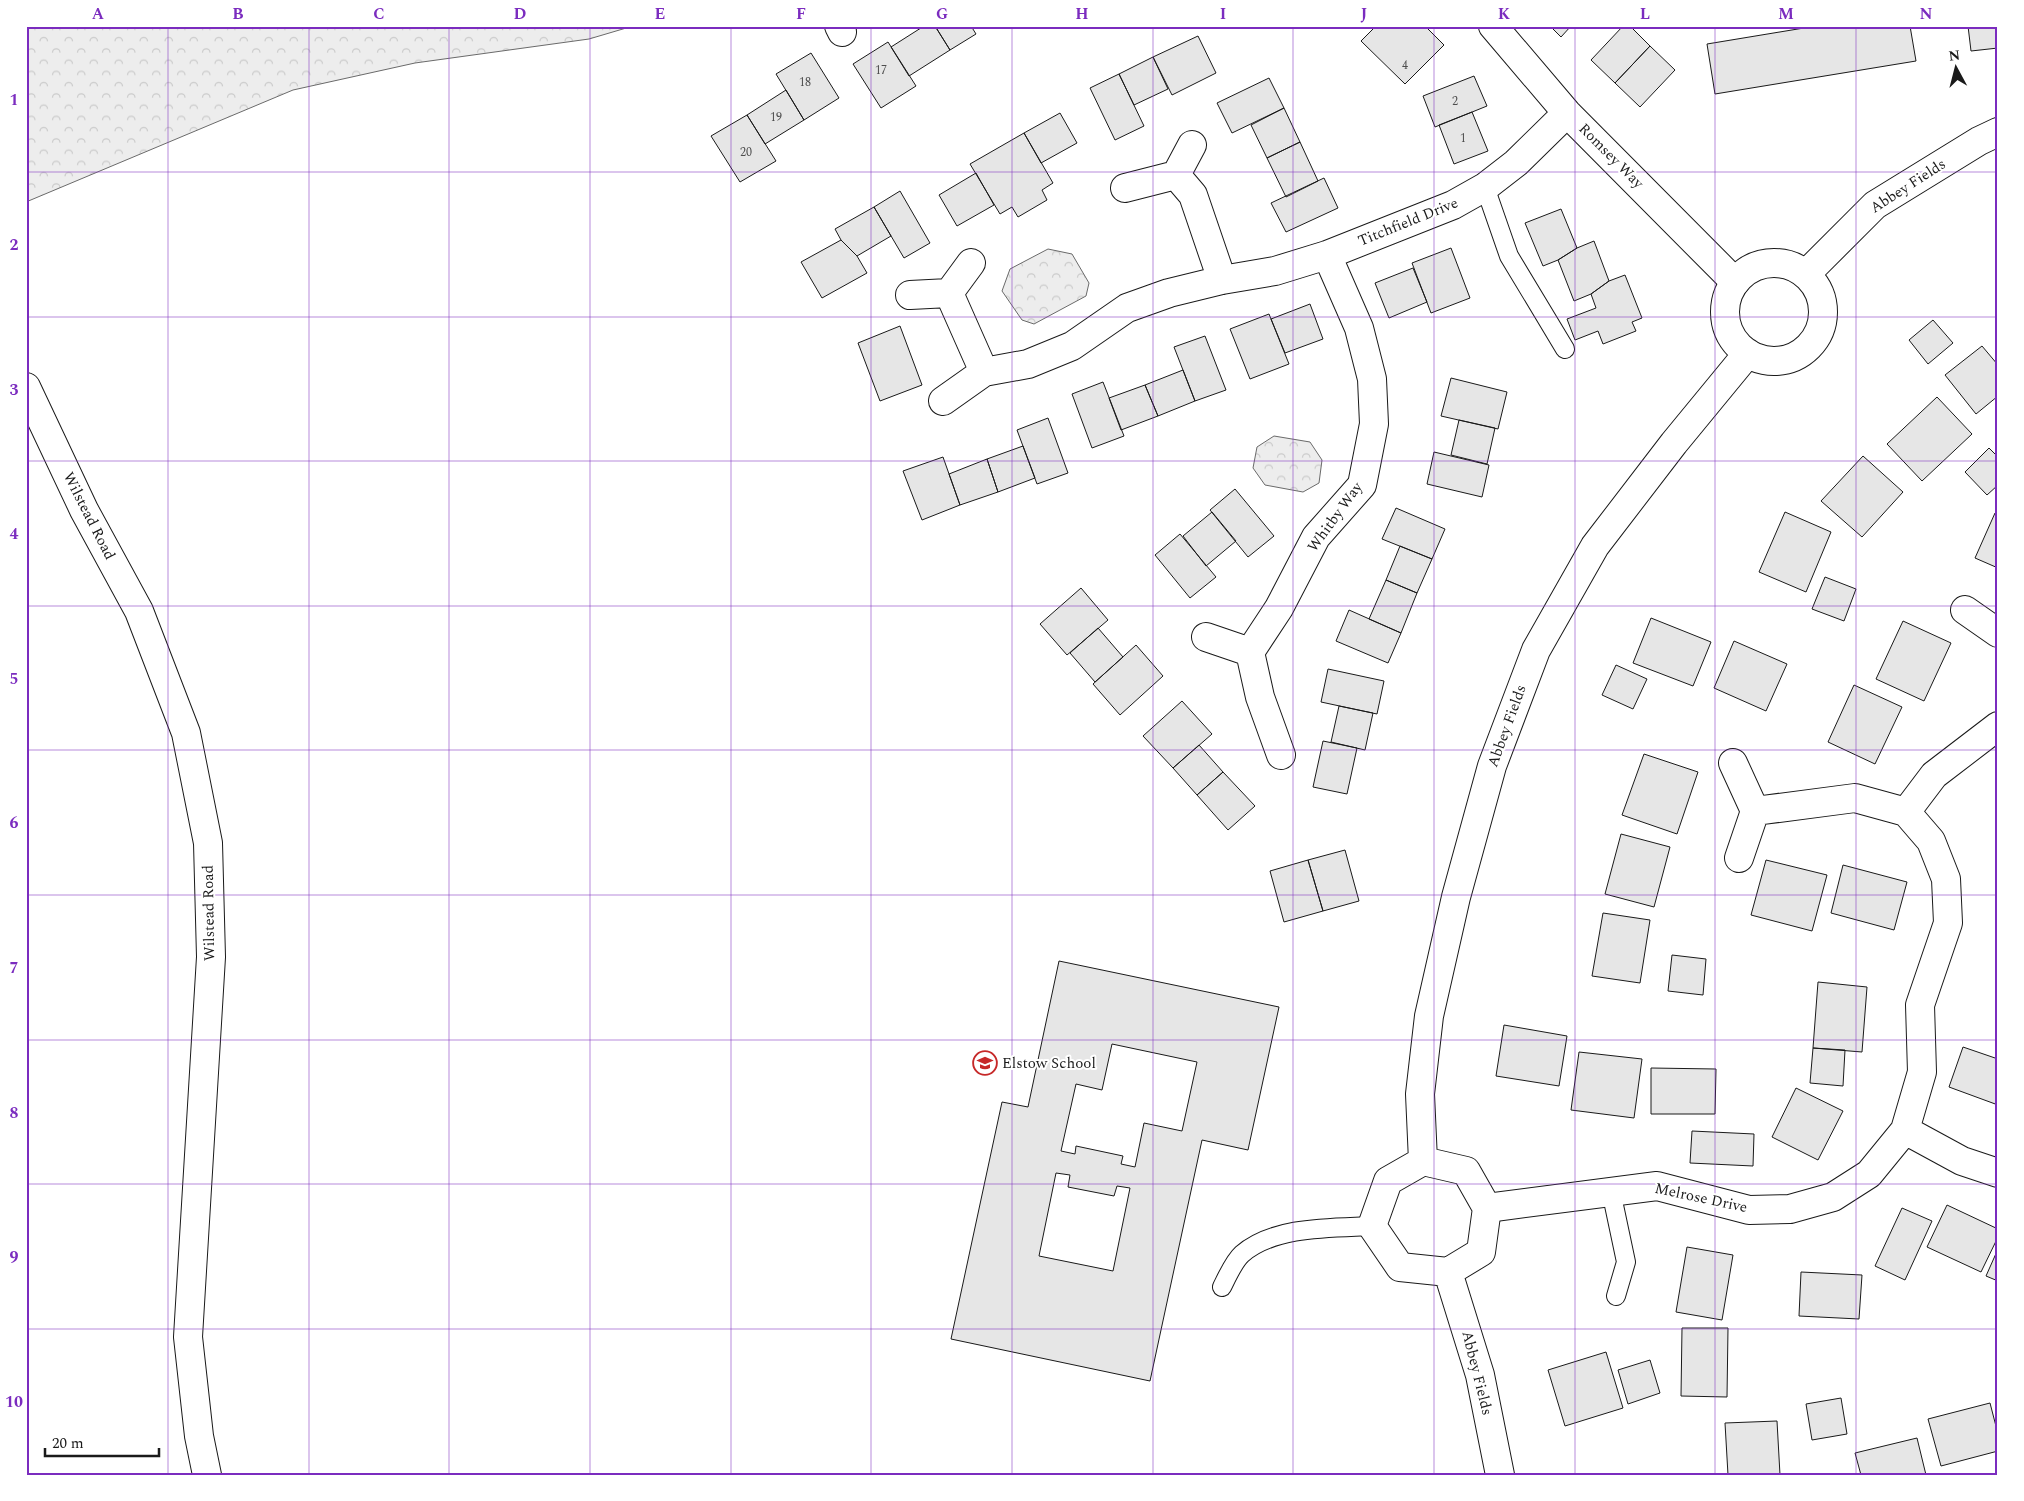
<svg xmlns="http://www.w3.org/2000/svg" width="2024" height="1501" viewBox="0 0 2024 1501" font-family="Spectral,serif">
	<defs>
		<pattern id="park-crowns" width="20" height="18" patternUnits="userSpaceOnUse" patternTransform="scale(1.25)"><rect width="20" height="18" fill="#ededed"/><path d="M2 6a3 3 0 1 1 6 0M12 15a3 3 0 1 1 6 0" fill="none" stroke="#cbcbcb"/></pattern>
	</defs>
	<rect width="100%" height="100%" fill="#fff"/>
	<path fill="url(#park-crowns)" stroke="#6a6a6a" d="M 26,26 L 633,26 L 589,39 L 415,63 L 293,90 L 26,202 Z
		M 1048,249 L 1072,254 L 1089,283 L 1086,296 L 1034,324 L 1022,320 L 1002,291 L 1010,269 Z
		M 1274,436 L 1310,442 L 1322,460 L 1319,483 L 1303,492 L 1265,485 L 1253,468 L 1257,447 Z"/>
	<path fill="#e6e6e6" stroke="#1a1a1a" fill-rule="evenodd" d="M 924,26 L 935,26 L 950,50 L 909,76 L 891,47 Z
		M 935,26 L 971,26 L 976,34 L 950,50 Z
		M 1376,26 L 1425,26 L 1444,45 L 1405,84 L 1361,41 Z
		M 1550,26 L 1571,26 L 1561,37 Z
		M 1623,26 L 1630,26 L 1650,46 L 1615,83 L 1591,60 Z
		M 1816,26 L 1910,26 L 1916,61 L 1715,94 L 1707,44 Z
		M 1968,26 L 1998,26 L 1998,48 L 1971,51 Z
		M 1198,36 L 1216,73 L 1172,95 L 1153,57 Z
		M 888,42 L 916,86 L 881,108 L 853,64 Z
		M 1650,46 L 1675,70 L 1640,107 L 1615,83 Z
		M 811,53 L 839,98 L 804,120 L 776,74 Z
		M 1153,57 L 1168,89 L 1134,105 L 1119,74 Z
		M 1119,74 L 1144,126 L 1115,140 L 1090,88 Z
		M 1474,76 L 1487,106 L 1435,127 L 1423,96 Z
		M 1269,78 L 1284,108 L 1232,133 L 1217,103 Z
		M 786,90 L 804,120 L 765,144 L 747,115 Z
		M 1284,108 L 1300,142 L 1267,158 L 1251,125 Z
		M 1472,112 L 1488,151 L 1454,164 L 1439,125 Z
		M 1060,113 L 1077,143 L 1041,163 L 1024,133 Z
		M 747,115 L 776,161 L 740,182 L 711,136 Z
		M 1024,133 L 1053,183 L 1042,190 L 1047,200 L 1018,217 L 1012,207 L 1000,214 L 970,164 Z
		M 1300,142 L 1318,181 L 1286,197 L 1267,158 Z
		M 976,173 L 994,205 L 957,226 L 939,195 Z
		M 1324,178 L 1338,208 L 1286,232 L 1271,203 Z
		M 900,191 L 930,243 L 904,258 L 874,207 Z
		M 874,207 L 891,236 L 857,256 L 841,240 L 835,229 Z
		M 1561,209 L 1577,248 L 1558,260 L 1543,266 L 1525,223 Z
		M 841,240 L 857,256 L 867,273 L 822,298 L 801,262 Z
		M 1594,241 L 1609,281 L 1591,294 L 1574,301 L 1558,260 L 1577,248 Z
		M 1451,248 L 1470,298 L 1431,313 L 1412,263 Z
		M 1413,268 L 1427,302 L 1389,318 L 1375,283 Z
		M 1625,275 L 1642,318 L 1632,322 L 1636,331 L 1603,344 L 1598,331 L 1575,340 L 1567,319 L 1596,308 L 1591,294 L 1609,281 Z
		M 1310,304 L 1323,339 L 1285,353 L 1271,319 Z
		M 1269,314 L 1289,364 L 1250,379 L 1230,329 Z
		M 1933,320 L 1953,343 L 1928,364 L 1909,340 Z
		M 900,326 L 922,385 L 880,401 L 858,343 Z
		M 1205,336 L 1226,390 L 1195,401 L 1174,347 Z
		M 1982,346 L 1998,365 L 1998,396 L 1976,414 L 1945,375 Z
		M 1183,370 L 1195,401 L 1158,416 L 1145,385 Z
		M 1451,378 L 1507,392 L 1498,429 L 1441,416 Z
		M 1103,382 L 1124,436 L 1092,448 L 1072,394 Z
		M 1145,385 L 1158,416 L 1121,430 L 1109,398 Z
		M 1937,397 L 1972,434 L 1922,481 L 1887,444 Z
		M 1048,418 L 1068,473 L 1037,484 L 1017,430 Z
		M 1459,420 L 1495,428 L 1487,464 L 1451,455 Z
		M 1023,446 L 1035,478 L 998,492 L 987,459 Z
		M 1989,448 L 1998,457 L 1998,485 L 1987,495 L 1965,472 Z
		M 1434,452 L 1489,465 L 1482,497 L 1427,484 Z
		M 1863,456 L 1903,492 L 1862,537 L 1821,501 Z
		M 943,457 L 960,505 L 922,520 L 903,471 Z
		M 987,459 L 998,492 L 960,505 L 949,474 Z
		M 1235,489 L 1274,536 L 1248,557 L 1210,510 Z
		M 1396,508 L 1445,529 L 1432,559 L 1382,539 Z
		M 1212,512 L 1236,541 L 1206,566 L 1183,536 Z
		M 1785,512 L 1831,532 L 1806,592 L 1759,572 Z
		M 1995,513 L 1998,515 L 1998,568 L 1975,558 Z
		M 1180,534 L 1216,577 L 1190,598 L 1155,555 Z
		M 1400,546 L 1432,559 L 1417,593 L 1386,580 Z
		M 1825,577 L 1856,589 L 1844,621 L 1812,609 Z
		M 1386,580 L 1417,593 L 1401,633 L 1369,619 Z
		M 1081,588 L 1108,620 L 1067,655 L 1040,624 Z
		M 1349,610 L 1401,633 L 1388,663 L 1336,641 Z
		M 1651,618 L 1711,642 L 1693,686 L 1633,663 Z
		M 1903,621 L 1951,643 L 1924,701 L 1876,679 Z
		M 1098,628 L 1123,657 L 1095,682 L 1070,653 Z
		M 1734,641 L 1787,664 L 1766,711 L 1714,688 Z
		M 1136,645 L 1163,676 L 1120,715 L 1093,684 Z
		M 1616,665 L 1647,679 L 1633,709 L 1602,695 Z
		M 1328,669 L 1384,681 L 1377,714 L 1321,702 Z
		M 1854,685 L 1902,707 L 1875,764 L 1828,742 Z
		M 1182,701 L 1212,734 L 1173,768 L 1143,736 Z
		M 1339,706 L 1373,713 L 1365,750 L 1331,742 Z
		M 1323,741 L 1357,748 L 1347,794 L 1313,787 Z
		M 1199,745 L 1223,772 L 1197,795 L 1173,768 Z
		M 1644,754 L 1698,772 L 1677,834 L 1622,815 Z
		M 1223,772 L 1255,806 L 1228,830 L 1197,795 Z
		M 1621,834 L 1670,847 L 1654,907 L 1605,894 Z
		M 1345,850 L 1359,901 L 1323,911 L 1308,860 Z
		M 1308,860 L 1323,911 L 1284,922 L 1270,871 Z
		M 1766,860 L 1827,875 L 1812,931 L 1751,915 Z
		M 1843,865 L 1907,882 L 1894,930 L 1831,913 Z
		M 1603,913 L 1650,920 L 1640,983 L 1592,976 Z
		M 1672,955 L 1706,959 L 1703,995 L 1668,991 Z
		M 1059,961 L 1279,1007 L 1248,1150 L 1202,1140 L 1150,1381 L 951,1339 L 1002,1102 L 1028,1107 ZM 1112,1044 L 1197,1062 L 1182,1131 L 1144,1123 L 1135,1167 L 1121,1164 L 1123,1156 L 1076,1146 L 1075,1154 L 1061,1151 L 1076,1084 L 1102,1090 ZM 1056,1173 L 1070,1175 L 1068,1187 L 1114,1196 L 1117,1186 L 1130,1188 L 1113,1271 L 1039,1256 Z
		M 1818,982 L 1867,987 L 1862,1052 L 1813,1048 Z
		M 1504,1025 L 1567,1036 L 1559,1086 L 1496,1076 Z
		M 1963,1047 L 1998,1059 L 1998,1105 L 1949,1087 Z
		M 1813,1048 L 1845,1050 L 1843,1086 L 1810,1083 Z
		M 1579,1052 L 1642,1059 L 1634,1118 L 1571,1110 Z
		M 1651,1068 L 1716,1069 L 1715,1114 L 1651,1114 Z
		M 1796,1088 L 1843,1111 L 1818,1160 L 1772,1137 Z
		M 1692,1131 L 1754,1134 L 1753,1166 L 1690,1163 Z
		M 1947,1205 L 1998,1229 L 1998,1237 L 1981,1272 L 1927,1247 Z
		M 1902,1208 L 1932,1221 L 1905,1280 L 1875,1266 Z
		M 1687,1247 L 1733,1255 L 1722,1320 L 1676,1312 Z
		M 1998,1249 L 1998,1281 L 1986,1276 Z
		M 1801,1272 L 1862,1275 L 1859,1319 L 1799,1316 Z
		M 1682,1328 L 1728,1328 L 1727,1397 L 1681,1396 Z
		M 1606,1352 L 1623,1408 L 1565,1426 L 1548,1370 Z
		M 1650,1360 L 1660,1393 L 1628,1404 L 1618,1370 Z
		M 1841,1398 L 1847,1434 L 1812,1440 L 1806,1404 Z
		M 1990,1403 L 1998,1434 L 1998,1451 L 1941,1466 L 1928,1419 Z
		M 1777,1421 L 1780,1475 L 1728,1475 L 1725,1423 Z
		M 1917,1438 L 1926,1475 L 1861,1475 L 1855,1453 Z"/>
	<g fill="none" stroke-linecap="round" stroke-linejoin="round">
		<g stroke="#1a1a1a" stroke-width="20">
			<path id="lane" d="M 1485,187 L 1509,256 L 1565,349
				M 1611,1191 L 1626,1262 L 1616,1296
				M 1222,1287 C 1227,1277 1234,1261 1242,1254 C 1274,1226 1332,1228 1372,1226"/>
		</g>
		<g stroke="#1a1a1a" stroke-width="30">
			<path id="street" d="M 839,26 L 842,32
				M 1493,26 L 1567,113 L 1735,282
				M 1176,175 L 1193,195 L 1222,280
				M 1125,188 L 1176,175 L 1192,145
				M 949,293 L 984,372
				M 910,295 L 949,293 L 971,263
				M 943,401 L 984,372 L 1028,364 L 1072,346 L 1127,308 L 1169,293 L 1222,280 L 1275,271 L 1327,255 L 1453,205 L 1485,187 L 1516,163 L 1567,113
				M 1965,610 L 1998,633
				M 1206,637 L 1250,652
				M 1281,755 L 1260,697 L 1250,652 L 1279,608 L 1316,537 L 1362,485 L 1374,424 L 1372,379 L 1359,328 L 1327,255
				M 1733,763 L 1755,811 L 1739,858
				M 1906,812 L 1934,775 L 1998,726
				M 1905,1130 L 1962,1161 L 1998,1173
				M 1487,1208 L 1657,1186 L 1749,1210 L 1790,1209 L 1833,1197 L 1869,1174 L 1905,1130 L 1922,1072 L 1920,1005 L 1948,923 L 1946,879 L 1931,841 L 1906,812 L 1855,798 L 1755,811"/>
		</g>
		<g stroke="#1a1a1a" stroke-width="30">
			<path id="secondary" d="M1725 312a49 49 0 1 1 98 0a49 49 0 1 1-98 0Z
				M 1806,274 L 1875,205 L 1979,141 L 1998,132
				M 26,387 L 84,510 L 139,611 L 186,733 L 208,843 L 211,957 L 188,1337 L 199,1436 L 207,1475
				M 1423,1161 L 1420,1094 L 1429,1016 L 1456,897 L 1492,766 L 1536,650 L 1595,546 L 1674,443 L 1748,353
				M 1423,1161 L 1466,1171 L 1487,1208 L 1481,1252 L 1448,1272 L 1400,1267 L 1372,1226 L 1388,1181 Z
				M 1448,1272 L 1480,1375 L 1500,1475"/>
		</g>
		<use href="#lane" stroke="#fff" stroke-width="18"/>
		<use href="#street" stroke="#fff" stroke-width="28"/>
		<use href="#secondary" stroke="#fff" stroke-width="28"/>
	</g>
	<path fill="none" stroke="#7b2cbf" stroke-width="1" stroke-opacity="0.55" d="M 168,26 L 168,1475M 309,26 L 309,1475M 449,26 L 449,1475M 590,26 L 590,1475M 731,26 L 731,1475M 871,26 L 871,1475M 1012,26 L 1012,1475M 1153,26 L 1153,1475M 1293,26 L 1293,1475M 1434,26 L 1434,1475M 1575,26 L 1575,1475M 1715,26 L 1715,1475M 1856,26 L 1856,1475M 26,172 L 1998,172M 26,317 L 1998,317M 26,461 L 1998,461M 26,606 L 1998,606M 26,750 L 1998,750M 26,895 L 1998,895M 26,1040 L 1998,1040M 26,1184 L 1998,1184M 26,1329 L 1998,1329"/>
	<defs>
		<g id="school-ring" transform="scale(1.25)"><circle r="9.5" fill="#fff" stroke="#c62828" stroke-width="1.5"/><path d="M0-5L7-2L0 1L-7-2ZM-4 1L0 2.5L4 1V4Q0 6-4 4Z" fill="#c62828"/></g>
	</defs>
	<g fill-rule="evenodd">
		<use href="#school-ring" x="985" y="1063"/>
	</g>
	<g text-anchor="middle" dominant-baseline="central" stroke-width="4" stroke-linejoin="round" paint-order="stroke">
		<g font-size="12" fill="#4d4d4d">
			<text x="1405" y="65">4</text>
			<text x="881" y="70">17</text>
			<text x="805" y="82">18</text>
			<text x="1455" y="101">2</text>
			<text x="776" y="117">19</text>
			<text x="1463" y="138">1</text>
			<text x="746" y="152">20</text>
		</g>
		<g font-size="15" fill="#1a1a1a" stroke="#fff">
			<text transform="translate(1611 156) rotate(45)">Romsey Way</text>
			<text transform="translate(1908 186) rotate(-33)">Abbey Fields</text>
			<text transform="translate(1408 222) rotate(-22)">Titchfield Drive</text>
			<text transform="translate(89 516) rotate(63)">Wilstead Road</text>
			<text transform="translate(1335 517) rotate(-54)">Whitby Way</text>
			<text transform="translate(1507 726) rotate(-70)">Abbey Fields</text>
			<text transform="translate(209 913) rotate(-91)">Wilstead Road</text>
			<text transform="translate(1701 1198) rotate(12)">Melrose Drive</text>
			<text transform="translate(1477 1373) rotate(76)">Abbey Fields</text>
		</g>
		<g font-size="15" fill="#1a1a1a" stroke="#fff" text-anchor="start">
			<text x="1002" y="1063">Elstow School</text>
		</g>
	</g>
	<rect width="2024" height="1501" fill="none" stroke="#ffffff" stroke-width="55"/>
	<g transform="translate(1956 68) rotate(353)" stroke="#ffffff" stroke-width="4" paint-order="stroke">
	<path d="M0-4L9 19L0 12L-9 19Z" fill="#1a1a1a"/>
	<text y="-8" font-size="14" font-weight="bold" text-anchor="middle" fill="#1a1a1a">N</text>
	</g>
	<path d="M45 1448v8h114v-8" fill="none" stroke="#1a1a1a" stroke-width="2.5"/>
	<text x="52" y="1448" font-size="15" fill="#1a1a1a" stroke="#ffffff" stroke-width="4" paint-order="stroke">20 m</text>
	<rect x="28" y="28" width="1968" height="1446" fill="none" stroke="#7b2cbf" stroke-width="2"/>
	<g font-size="16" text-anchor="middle" font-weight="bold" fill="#7b2cbf">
		<text x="98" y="19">A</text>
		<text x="238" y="19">B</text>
		<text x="379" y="19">C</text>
		<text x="520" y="19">D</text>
		<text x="660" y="19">E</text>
		<text x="801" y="19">F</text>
		<text x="942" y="19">G</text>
		<text x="1082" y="19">H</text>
		<text x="1223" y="19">I</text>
		<text x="1364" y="19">J</text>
		<text x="1504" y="19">K</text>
		<text x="1645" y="19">L</text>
		<text x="1786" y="19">M</text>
		<text x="1926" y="19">N</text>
		<text x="14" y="105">1</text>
		<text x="14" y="250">2</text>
		<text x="14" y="395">3</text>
		<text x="14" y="539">4</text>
		<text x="14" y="684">5</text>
		<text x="14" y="828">6</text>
		<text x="14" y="973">7</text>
		<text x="14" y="1118">8</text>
		<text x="14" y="1262">9</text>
		<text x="14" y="1407">10</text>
	</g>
</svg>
